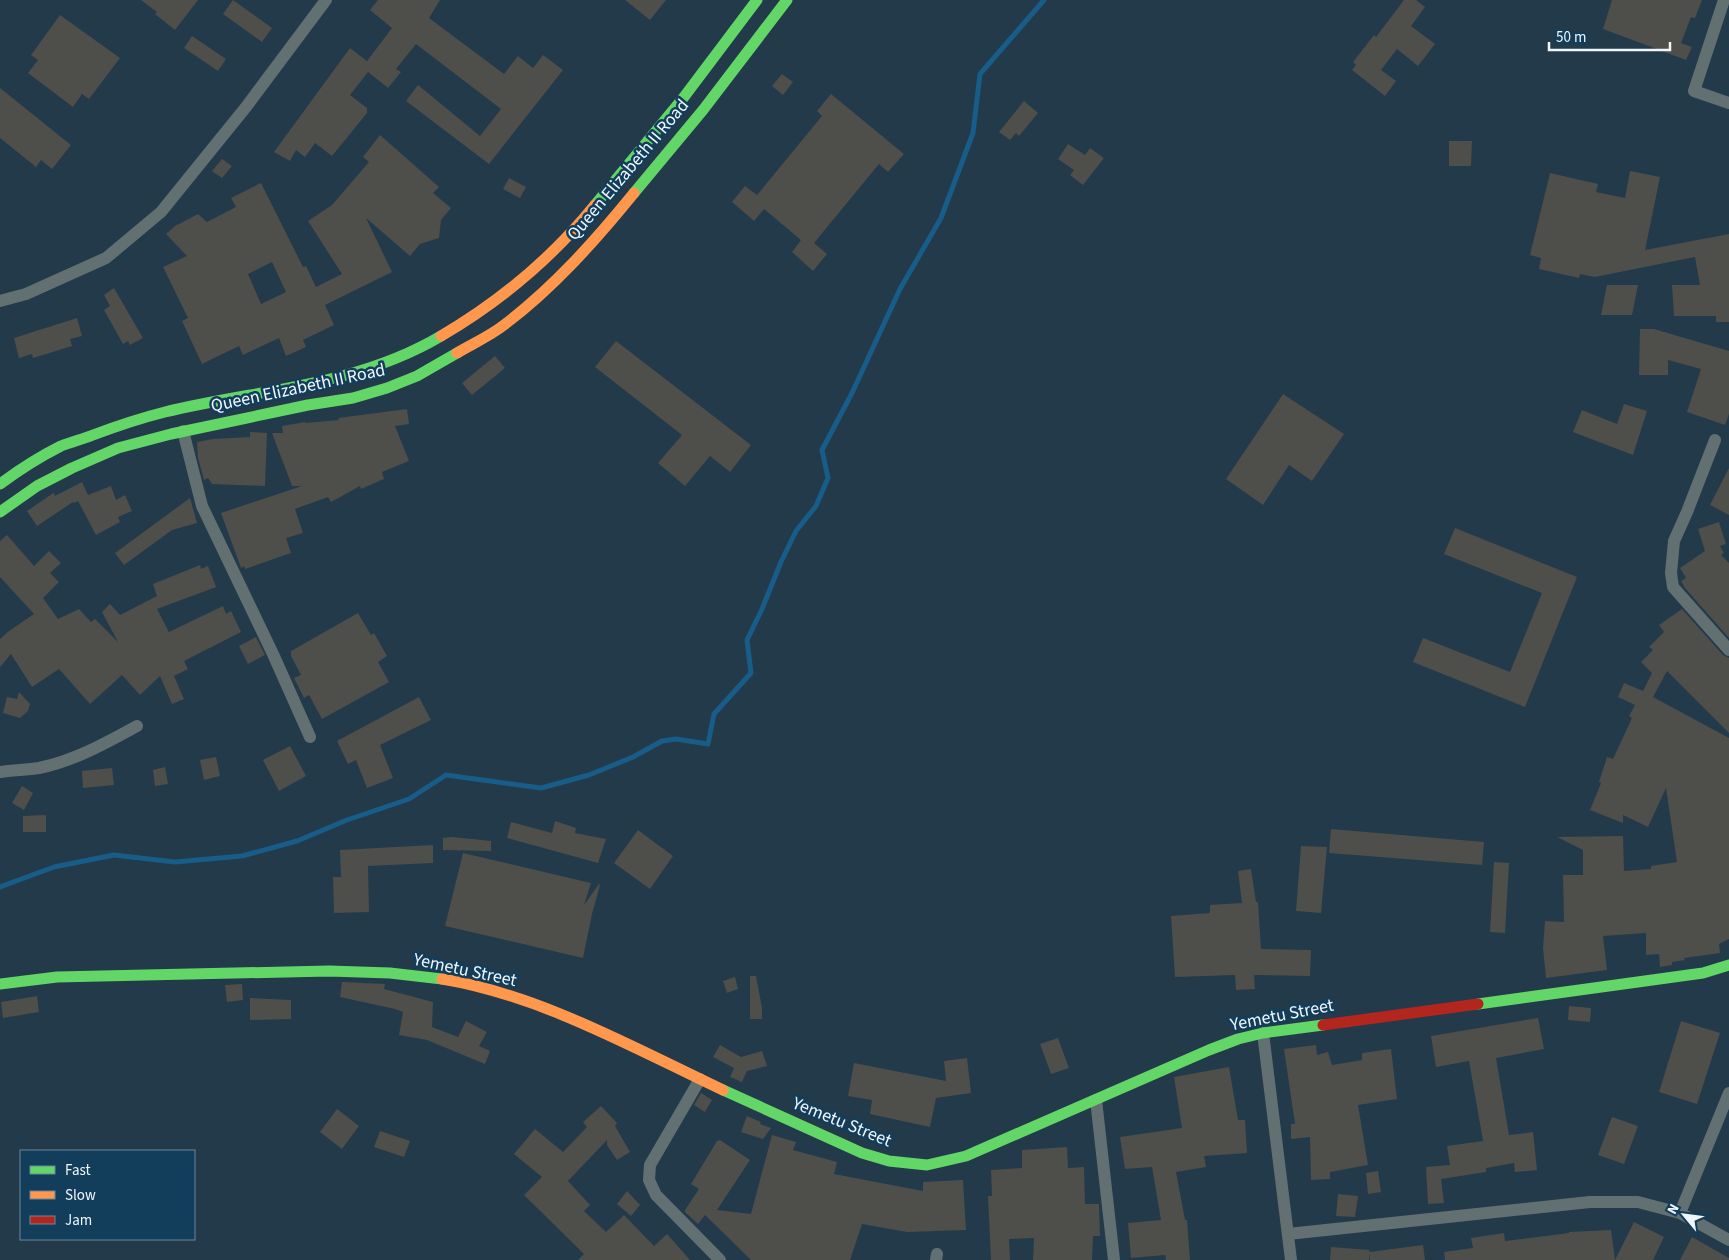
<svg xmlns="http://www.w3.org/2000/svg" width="1729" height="1260" viewBox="0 0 1729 1260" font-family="'Source Sans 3',sans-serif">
	<rect width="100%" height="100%" fill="#233a4a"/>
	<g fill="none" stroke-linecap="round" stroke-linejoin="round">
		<path stroke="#185c88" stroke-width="5" d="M 0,887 L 54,867 L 114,855 L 175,862 L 242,856 L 297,841 L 347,820 L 409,799 L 446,775 L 541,788 L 589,775 L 633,757 L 662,741 L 676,739 L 708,744 L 714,714 L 751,673 L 747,640 L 762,609 L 781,562 L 796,531 L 816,506 L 828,478 L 822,450 L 852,393 L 900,289 L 941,218 L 973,133 L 980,74 L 1044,0"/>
	</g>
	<path fill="#4e4e4a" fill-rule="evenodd" d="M 141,0 L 198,0 L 175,30 L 155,14 L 157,12 Z
		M 233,0 L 272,28 L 262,42 L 223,14 Z
		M 378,0 L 440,0 L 429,18 L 504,74 L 518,56 L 533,68 L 543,55 L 563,70 L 489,164 L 406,101 L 418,85 L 480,136 L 501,109 L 416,44 L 396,69 L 401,72 L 388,88 L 368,72 L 350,95 L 367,108 L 367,113 L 332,156 L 315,143 L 305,157 L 296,150 L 290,161 L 274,152 L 350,48 L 367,61 L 392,28 L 370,10 Z
		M 625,0 L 666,0 L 650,20 Z
		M 1404,0 L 1416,0 L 1425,7 L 1411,26 L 1435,44 L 1418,66 L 1397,49 L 1381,70 L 1396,81 L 1385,96 L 1352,70 L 1356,65 L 1353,62 L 1374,35 L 1376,37 Z
		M 1612,0 L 1702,0 L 1695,18 L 1691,17 L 1681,43 L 1692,47 L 1686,60 L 1603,29 Z
		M 60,15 L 120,58 L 89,99 L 82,94 L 73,107 L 28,73 L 38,60 L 31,55 Z
		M 192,36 L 226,59 L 218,71 L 184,48 Z
		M 782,74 L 793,82 L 783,95 L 772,86 Z
		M 0,88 L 71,145 L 52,169 L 41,160 L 36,167 L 0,138 Z
		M 831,94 L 904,154 L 888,172 L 879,164 L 814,243 L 827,254 L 813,271 L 792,252 L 801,240 L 764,209 L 754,221 L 732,202 L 745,186 L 757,195 L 822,116 L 817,111 Z
		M 1024,101 L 1038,113 L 1019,136 L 1016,133 L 1010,140 L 999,132 Z
		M 380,135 L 439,187 L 433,193 L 451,208 L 441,220 L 439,238 L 420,244 L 410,256 L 366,218 L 392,272 L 325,305 L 334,325 L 303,340 L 306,347 L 286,356 L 279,338 L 243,355 L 239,346 L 202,364 L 182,321 L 188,318 L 163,267 L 187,256 L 166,234 L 175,226 L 198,214 L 207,222 L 236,207 L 231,198 L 261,183 L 303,267 L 306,266 L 316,287 L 342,274 L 308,221 L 332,205 L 369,162 L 363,157 ZM 272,262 L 286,292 L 261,304 L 248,274 Z
		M 1449,141 L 1472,141 L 1471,166 L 1449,166 Z
		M 1068,144 L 1085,155 L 1090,148 L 1104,158 L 1083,185 L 1070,175 L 1074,170 L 1058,159 Z
		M 222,159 L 232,166 L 222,178 L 212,171 Z
		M 1630,171 L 1660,177 L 1645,250 L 1729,234 L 1729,322 L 1716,322 L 1716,316 L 1674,316 L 1672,285 L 1700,285 L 1695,257 L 1595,277 L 1580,274 L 1579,278 L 1539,269 L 1541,258 L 1530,255 L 1550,173 L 1598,184 L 1596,192 L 1625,198 Z
		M 509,178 L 526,187 L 520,198 L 503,189 Z
		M 1607,285 L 1638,285 L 1632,315 L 1601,315 Z
		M 114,288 L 143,338 L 130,345 L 128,341 L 123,344 L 104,310 L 110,306 L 104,295 Z
		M 77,318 L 82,336 L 70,339 L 72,346 L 33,358 L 32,354 L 19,358 L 14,338 Z
		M 1640,329 L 1654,329 L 1729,351 L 1729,414 L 1725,425 L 1687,412 L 1701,369 L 1668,360 L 1668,375 L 1639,375 Z
		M 616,341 L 751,445 L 730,472 L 710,456 L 685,486 L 658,463 L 682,435 L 595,367 Z
		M 495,356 L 505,368 L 472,395 L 462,383 Z
		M 1283,394 L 1344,434 L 1312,481 L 1289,465 L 1263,505 L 1226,479 Z
		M 1624,404 L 1647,411 L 1633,455 L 1573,432 L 1582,410 L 1617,424 Z
		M 407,409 L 409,424 L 395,426 L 409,461 L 382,472 L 384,479 L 361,489 L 360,486 L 331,502 L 328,497 L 295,509 L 303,533 L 286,538 L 291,553 L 245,569 L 244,566 L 241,568 L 221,513 L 302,486 L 292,486 L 272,433 L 283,433 L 282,426 L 305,422 L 305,423 L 339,420 L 338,418 Z
		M 250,432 L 267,433 L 265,486 L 212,484 L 208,478 L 204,480 L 198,458 L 197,442 L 213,439 L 250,437 Z
		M 1729,468 L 1729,515 L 1710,505 Z
		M 82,482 L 88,495 L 111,486 L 116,500 L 125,495 L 132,511 L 118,517 L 120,522 L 96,535 L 78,501 L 74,503 L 73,502 L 37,526 L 27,511 L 52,494 L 54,493 L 55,496 Z
		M 190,498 L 197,523 L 172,530 L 124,565 L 115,553 Z
		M 1719,522 L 1726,544 L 1720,546 L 1724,553 L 1721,555 L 1729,563 L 1729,638 L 1685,588 L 1681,581 L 1686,578 L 1680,568 L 1705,551 L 1698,529 Z
		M 1455,528 L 1577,577 L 1525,707 L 1413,662 L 1423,638 L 1510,672 L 1542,593 L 1444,554 Z
		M 7,535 L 34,566 L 49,551 L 61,563 L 50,573 L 59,582 L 43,598 L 58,619 L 79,609 L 91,622 L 95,619 L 118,642 L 102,612 L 110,604 L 120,615 L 157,596 L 153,584 L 200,565 L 201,569 L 208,566 L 216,587 L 157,609 L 169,632 L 223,606 L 226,614 L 231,611 L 241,632 L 184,661 L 188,669 L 174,676 L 184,699 L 172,704 L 160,676 L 140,695 L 122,675 L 90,704 L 59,669 L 32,687 L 11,654 L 0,667 L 0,639 L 9,631 L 34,614 L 0,577 L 0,541 Z
		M 1682,609 L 1723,655 L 1729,658 L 1729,733 L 1667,671 L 1653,697 L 1729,738 L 1729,939 L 1719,944 L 1720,953 L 1684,958 L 1685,960 L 1672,962 L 1672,965 L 1660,967 L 1659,954 L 1646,955 L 1646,933 L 1603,936 L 1607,970 L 1546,978 L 1543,948 L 1545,921 L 1564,922 L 1563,875 L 1583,875 L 1583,850 L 1557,837 L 1623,836 L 1624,871 L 1651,869 L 1651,866 L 1677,862 L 1666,788 L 1648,827 L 1623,815 L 1623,823 L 1590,810 L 1601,783 L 1599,782 L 1607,757 L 1613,759 L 1632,718 L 1629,716 L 1635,705 L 1618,697 L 1624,683 L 1643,691 L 1652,673 L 1641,662 L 1653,650 L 1649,647 L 1664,632 L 1659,625 Z
		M 358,613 L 371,635 L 374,633 L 387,656 L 378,662 L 389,682 L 322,719 L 309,695 L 304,698 L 294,678 L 301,675 L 291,656 L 291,651 Z
		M 256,637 L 265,655 L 248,664 L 239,646 Z
		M 19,692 L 30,704 L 28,711 L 20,718 L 3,713 L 7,697 L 17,699 Z
		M 419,697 L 431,720 L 380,745 L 393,778 L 367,788 L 356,760 L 348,764 L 337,741 Z
		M 290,746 L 306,776 L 279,791 L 263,760 Z
		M 216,757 L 220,776 L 204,780 L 200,760 Z
		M 165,767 L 168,784 L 155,786 L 153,770 Z
		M 112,768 L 114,785 L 83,788 L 82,771 Z
		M 22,786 L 33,793 L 24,810 L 12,803 Z
		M 46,815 L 46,832 L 23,832 L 23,816 Z
		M 555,821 L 576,828 L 575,833 L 606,839 L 598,863 L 507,838 L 511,822 L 552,833 Z
		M 1331,829 L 1484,842 L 1482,865 L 1329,853 Z
		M 638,830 L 673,856 L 650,889 L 614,863 Z
		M 452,837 L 491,841 L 491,851 L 443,850 L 443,838 Z
		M 433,845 L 433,863 L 368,866 L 369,912 L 334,913 L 333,877 L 341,877 L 340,850 Z
		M 1301,846 L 1327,847 L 1321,913 L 1296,911 Z
		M 463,853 L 591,883 L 584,905 L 599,884 L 600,885 L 592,914 L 583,958 L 445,926 Z
		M 1494,862 L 1509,863 L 1505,933 L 1490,932 Z
		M 1251,869 L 1256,902 L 1258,902 L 1261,949 L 1311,950 L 1310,976 L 1254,975 L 1255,989 L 1236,990 L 1235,975 L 1175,977 L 1171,916 L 1210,913 L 1210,905 L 1242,903 L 1238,871 Z
		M 750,976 L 756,976 L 762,1008 L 762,1019 L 750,1019 Z
		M 735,977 L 738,989 L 727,993 L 723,981 Z
		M 342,982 L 385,984 L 384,989 L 433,1002 L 432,1027 L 458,1037 L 466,1021 L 487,1032 L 479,1046 L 490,1051 L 485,1064 L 427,1040 L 399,1035 L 403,1012 L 395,1009 L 340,997 Z
		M 242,984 L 243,1000 L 227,1002 L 225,985 Z
		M 37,996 L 39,1012 L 3,1018 L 1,1002 Z
		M 250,998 L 291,1000 L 291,1019 L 250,1020 Z
		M 1569,1006 L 1591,1008 L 1590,1022 L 1568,1020 Z
		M 1538,1018 L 1544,1049 L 1496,1058 L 1509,1135 L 1533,1132 L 1537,1170 L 1515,1172 L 1514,1163 L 1486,1168 L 1486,1172 L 1441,1179 L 1444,1203 L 1428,1204 L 1426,1167 L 1450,1165 L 1447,1146 L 1483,1141 L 1469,1061 L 1436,1067 L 1431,1036 Z
		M 1681,1021 L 1720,1033 L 1697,1104 L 1659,1092 Z
		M 1058,1038 L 1069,1068 L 1051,1074 L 1040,1044 Z
		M 720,1045 L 741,1057 L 762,1051 L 767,1066 L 747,1071 L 742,1082 L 730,1077 L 734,1068 L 713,1057 Z
		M 1316,1045 L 1317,1055 L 1328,1052 L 1332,1065 L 1362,1060 L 1362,1053 L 1391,1049 L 1397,1099 L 1358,1105 L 1368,1165 L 1330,1172 L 1330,1179 L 1311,1180 L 1310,1137 L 1291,1139 L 1291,1124 L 1295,1124 L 1284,1049 Z
		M 967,1058 L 971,1093 L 936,1098 L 930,1127 L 870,1114 L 872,1100 L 848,1096 L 854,1063 L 946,1081 L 944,1061 Z
		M 1229,1067 L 1238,1120 L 1245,1120 L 1247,1153 L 1204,1156 L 1206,1167 L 1176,1172 L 1185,1220 L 1187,1220 L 1190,1260 L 1166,1260 L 1165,1255 L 1131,1258 L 1128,1223 L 1161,1220 L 1152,1167 L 1125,1169 L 1120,1137 L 1182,1128 L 1174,1077 Z
		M 701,1093 L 712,1100 L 705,1112 L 694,1105 Z
		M 601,1106 L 617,1123 L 615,1126 L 630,1152 L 617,1160 L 607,1145 L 607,1140 L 568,1181 L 590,1205 L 584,1211 L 606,1232 L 624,1215 L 654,1246 L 667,1234 L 690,1260 L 578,1260 L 584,1254 L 524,1195 L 542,1177 L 514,1154 L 535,1129 L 563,1152 L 587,1127 L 583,1122 Z
		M 337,1109 L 359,1126 L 342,1149 L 320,1132 Z
		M 747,1116 L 761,1122 L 760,1124 L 771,1128 L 763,1139 L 741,1132 Z
		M 1612,1117 L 1638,1126 L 1624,1164 L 1598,1155 Z
		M 380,1131 L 410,1141 L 404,1157 L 374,1147 Z
		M 772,1135 L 796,1142 L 793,1150 L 837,1162 L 834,1174 L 923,1191 L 923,1182 L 963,1180 L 966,1230 L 907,1232 L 862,1224 L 850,1260 L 751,1260 L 705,1215 L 698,1224 L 685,1212 L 685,1210 L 699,1189 L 691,1184 L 717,1141 L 720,1140 L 750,1160 L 717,1210 L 751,1214 Z
		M 1067,1147 L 1068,1168 L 1084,1167 L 1085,1204 L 1099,1204 L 1100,1236 L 1093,1236 L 1092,1260 L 1033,1260 L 1034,1238 L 1009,1239 L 1010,1260 L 991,1260 L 988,1196 L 992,1196 L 991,1170 L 1022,1168 L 1022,1150 Z
		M 1378,1171 L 1381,1192 L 1368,1194 L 1366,1173 Z
		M 627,1191 L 640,1205 L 631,1216 L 617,1204 Z
		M 1338,1194 L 1358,1196 L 1355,1217 L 1336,1216 Z
		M 1634,1222 L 1664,1237 L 1653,1260 L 1615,1260 Z
		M 1611,1230 L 1615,1260 L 1445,1260 L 1444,1252 L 1473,1248 L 1471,1238 L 1504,1233 L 1505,1241 L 1569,1233 L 1569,1232 Z
		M 1692,1237 L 1729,1258 L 1729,1260 L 1680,1260 Z
		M 1423,1245 L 1425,1260 L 1370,1260 L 1369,1254 L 1369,1260 L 1330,1260 L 1331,1247 L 1370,1250 L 1369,1252 Z"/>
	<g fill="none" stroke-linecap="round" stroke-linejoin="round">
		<path stroke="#637071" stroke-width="12" d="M 1724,0 L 1694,91 L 1729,103
			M 0,301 L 26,294 L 106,258 L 161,212 L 246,107 L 326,0
			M 183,431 L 202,506 L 273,654 L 310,737
			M 1715,440 L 1687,512 L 1674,541 L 1671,573 L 1673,587 L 1729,650
			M 0,772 C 13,770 26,770 39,768 C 74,761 106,743 137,726
			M 1263,1033 L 1291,1260
			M 700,1079 L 650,1165 L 649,1180 L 656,1195 L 720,1260
			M 1096,1100 L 1114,1260
			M 1680,1213 L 1729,1093
			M 1288,1234 L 1590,1202 L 1638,1202 L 1680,1213 L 1729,1240
			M 936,1260 L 937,1254"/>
		<path stroke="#63d668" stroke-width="11" d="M 634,193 L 703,110 L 787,0
			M 595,205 L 684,97 L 757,0
			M 0,484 C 19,470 39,457 61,446 C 71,442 83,439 93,435 C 117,426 141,418 165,412 C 259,389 355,387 441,336
			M 0,512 L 37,486 L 72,468 L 118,448 L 171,434 L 308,405 L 353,398 L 387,388 L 417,376 L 457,353
			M 0,984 L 57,977 L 329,971 L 390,973 L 442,979
			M 1478,1004 L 1703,973 L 1729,965
			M 723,1090 L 862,1153 L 889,1161 L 927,1165 L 966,1156 L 1209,1050 L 1238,1039 L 1263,1033 L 1323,1025"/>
		<path stroke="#ff974d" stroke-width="11" d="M 441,336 C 499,302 552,258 595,205
			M 457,353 C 472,344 490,336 504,325 C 553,288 595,241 634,193
			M 442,979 C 540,995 634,1048 723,1090"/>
		<path stroke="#b3261e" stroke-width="11" d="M 1323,1025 L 1478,1004"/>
	</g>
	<g text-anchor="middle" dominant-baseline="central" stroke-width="5" stroke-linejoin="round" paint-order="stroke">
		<g font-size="18" fill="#f0f6fa" stroke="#123d5b">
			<text transform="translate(628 170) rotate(-50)">Queen Elizabeth II Road</text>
			<text transform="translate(298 388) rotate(-12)">Queen Elizabeth II Road</text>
			<text transform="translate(465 970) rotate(12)">Yemetu Street</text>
			<text transform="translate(1282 1015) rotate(-11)">Yemetu Street</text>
			<text transform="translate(842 1122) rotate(22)">Yemetu Street</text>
		</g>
	</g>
	<rect x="20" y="1150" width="175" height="90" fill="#123d5b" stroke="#6b879b"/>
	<rect x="30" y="1166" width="25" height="8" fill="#63d668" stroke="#6b879b"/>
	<text x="65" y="1175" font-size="15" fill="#f0f6fa">Fast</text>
	<rect x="30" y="1191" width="25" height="8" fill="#ff974d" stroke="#6b879b"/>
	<text x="65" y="1200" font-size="15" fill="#f0f6fa">Slow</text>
	<rect x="30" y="1216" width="25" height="8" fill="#b3261e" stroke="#6b879b"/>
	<text x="65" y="1225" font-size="15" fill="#f0f6fa">Jam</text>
	<g transform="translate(1684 1215) rotate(299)" stroke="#123d5b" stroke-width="4" paint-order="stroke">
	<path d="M0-4L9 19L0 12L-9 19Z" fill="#f0f6fa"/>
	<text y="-8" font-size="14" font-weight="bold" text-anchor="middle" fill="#f0f6fa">N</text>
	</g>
	<path d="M1549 42v8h121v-8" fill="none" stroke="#f0f6fa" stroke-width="2.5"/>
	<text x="1556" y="42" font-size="15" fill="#f0f6fa" stroke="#123d5b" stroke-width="4" paint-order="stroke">50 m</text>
</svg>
